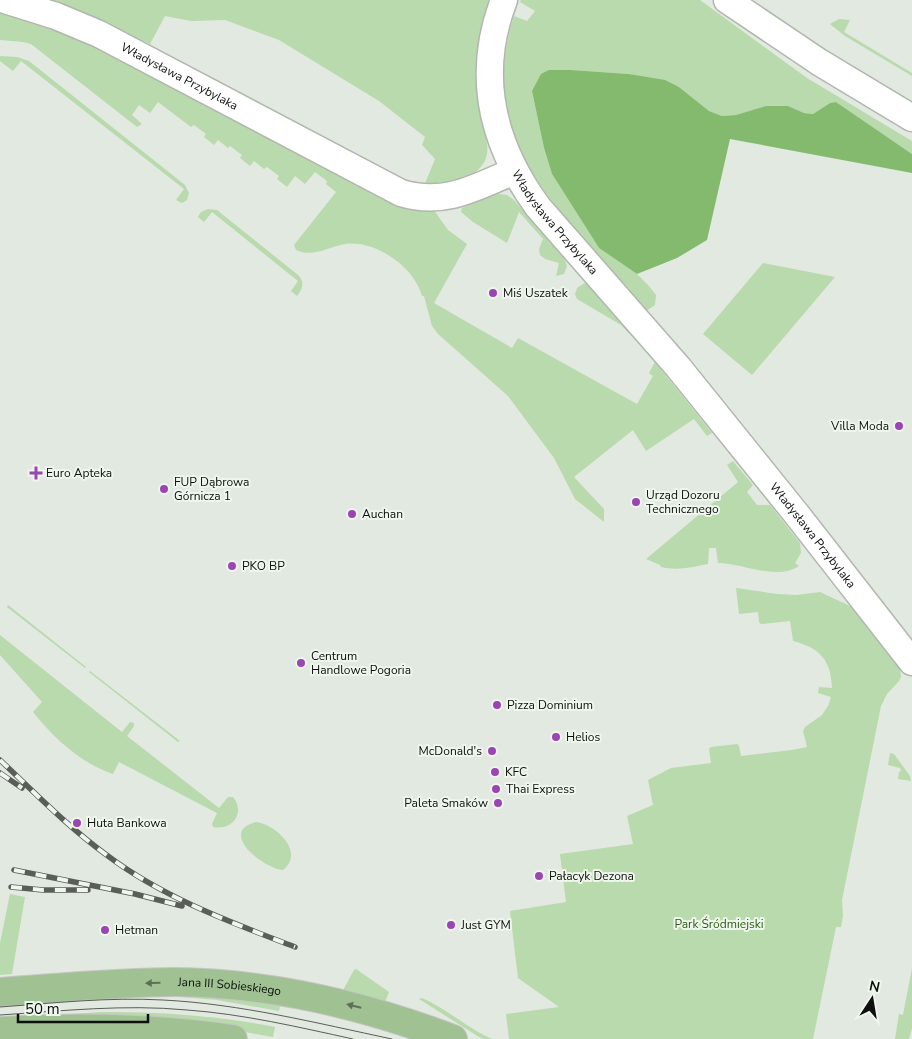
<svg xmlns="http://www.w3.org/2000/svg" width="912" height="1039" viewBox="0 0 912 1039" font-family="'Nunito Sans',sans-serif">
	<rect width="100%" height="100%" fill="#e2e9e0"/>
	<path fill="#b8daac" d="M 45,0 L 488,0 C 490,10 487,21 487,31 C 485,58 481,85 481,112 C 481,130 494,147 483,164 C 469,184 445,184 424,186 L 435,159 L 422,145 L 425,137 L 379,101 L 279,40 L 225,20 L 191,21 L 165,16 L 150,44 L 105,24 Z
		M 521,0 L 700,0 L 807,78 L 912,141 L 912,154 L 836,102 L 830,103 L 813,114 L 804,113 L 788,106 L 766,106 L 736,115 L 722,116 L 709,111 L 679,87 L 630,74 L 571,70 L 532,91 L 544,148 L 552,174 L 599,248 L 637,274 L 649,286 L 656,295 L 655,305 L 646,311 C 625,287 604,263 583,239 C 523,170 484,111 514,16 L 527,21 L 535,11 L 520,2 Z
		M 0,7 L 59,25 L 433,209 L 448,230 L 467,244 L 434,303 L 512,348 L 518,338 L 637,404 L 653,376 L 649,373 L 655,362 L 712,433 L 707,436 L 694,419 L 646,451 L 633,430 L 574,477 L 604,509 L 604,522 L 575,499 L 554,458 L 508,396 L 438,334 L 432,326 L 424,296 L 422,296 C 414,266 375,240 345,244 C 328,247 313,258 296,250 L 294,245 L 336,192 L 326,184 L 327,181 L 315,172 L 305,184 L 295,176 L 287,187 L 277,179 L 279,176 L 267,167 L 264,169 L 254,161 L 250,166 L 240,158 L 242,155 L 230,146 L 228,148 L 218,140 L 214,145 L 204,137 L 206,134 L 194,125 L 191,127 L 158,102 L 150,113 L 139,105 L 132,115 L 142,124 L 137,127 L 31,44 L 23,42 L 0,40 Z
		M 839,19 L 850,20 L 844,32 L 912,73 L 912,76 L 845,36 L 830,24 Z
		M 0,56 L 17,57 L 29,61 L 185,185 L 189,193 L 187,200 L 182,203 L 176,200 L 184,189 L 21,61 L 13,71 L 0,61 Z
		M 498,194 L 507,195 L 514,200 L 564,258 L 567,266 L 564,274 L 556,276 L 559,263 L 545,259 L 540,255 L 539,249 L 543,239 L 519,212 L 507,243 L 473,222 L 461,212 L 462,208 Z
		M 208,209 L 217,210 L 298,275 C 305,282 303,289 297,296 L 291,291 L 298,281 L 212,212 L 204,222 L 198,217 L 201,212 Z
		M 763,263 L 835,277 L 752,375 L 703,334 Z
		M 586,282 L 651,356 L 621,325 L 577,299 L 575,294 L 577,288 Z
		M 733,461 L 753,485 L 747,492 L 757,505 L 770,505 L 800,543 L 801,553 L 795,563 L 799,566 C 776,581 743,563 718,563 L 716,548 L 709,548 L 708,564 C 691,567 678,571 661,567 L 660,565 L 646,559 L 738,482 L 727,465 Z
		M 736,588 L 777,594 L 796,595 L 820,592 L 850,606 L 895,658 L 900,668 L 901,677 L 899,681 L 887,694 L 881,706 L 842,900 L 843,916 L 841,927 L 836,927 L 813,1039 L 509,1039 L 506,1014 L 559,1007 L 518,978 L 510,911 L 566,902 L 560,854 L 633,844 L 627,816 L 653,805 L 648,780 L 671,768 L 711,763 L 709,749 L 711,747 L 737,744 L 739,746 L 741,756 L 792,750 L 807,747 L 803,731 L 805,727 L 822,715 L 828,706 L 831,697 L 818,693 L 819,687 L 832,688 C 831,660 820,648 793,641 L 790,621 L 761,624 L 759,622 L 758,612 L 739,614 Z
		M 8,605 L 86,667 L 85,668 L 7,607 Z
		M 0,635 L 122,732 L 130,722 L 134,723 L 134,726 L 127,736 L 219,808 L 228,797 L 233,797 C 246,813 232,831 213,827 L 212,824 L 217,813 L 119,762 L 113,774 C 79,762 55,739 33,712 L 42,702 L 0,655 Z
		M 90,671 L 180,741 L 178,742 L 89,672 Z
		M 890,753 L 894,754 L 910,776 L 911,781 L 898,779 L 899,772 L 901,771 L 900,768 L 888,765 Z
		M 256,822 C 275,824 306,852 283,870 C 264,869 217,832 256,822 Z
		M 10,894 L 25,897 L 12,974 L 0,975 L 0,943 Z
		M 912,968 L 912,1028 L 909,1039 L 895,1039 L 899,1014 L 903,1015 Z
		M 356,969 L 389,992 L 384,1005 L 342,992 L 354,970 Z
		M 157,991 L 281,1000 L 279,1011 L 217,1000 L 158,995 Z
		M 422,998 C 447,1009 467,1028 492,1039 L 484,1039 L 479,1037 L 419,999 Z
		M 101,1012 C 160,1011 217,1016 275,1027 L 273,1037 L 233,1030 L 0,1019 Z"/>
	<path fill="#83ba6e" d="M 549,70 L 571,70 L 629,74 L 665,80 L 679,87 L 709,111 L 722,116 L 736,115 L 766,106 L 788,106 L 804,113 L 813,114 L 830,103 L 836,102 L 912,154 L 912,173 L 730,139 L 707,240 L 677,258 L 637,274 L 599,248 L 552,174 L 544,148 L 532,91 L 541,74 Z"/>
	<g fill="none" stroke-linecap="round" stroke-linejoin="round">
		<g stroke="#b0b7ae" stroke-width="29">
			<g id="minor">
				<path id="s1" d="M 5,0 L 56,16 L 99,34 L 401,193 C 444,206 475,188 514,171"/>
				<path id="s2" d="M 504,0 C 475,75 492,144 538,207 L 678,367 L 798,516 L 912,662"/>
				<path d="M 727,0 L 819,62 L 912,118"/>
			</g>
		</g>
		<g stroke="#c5c6c5" stroke-width="30">
			<g id="major">
				<path id="s3" d="M 0,992 C 58,988 117,982 175,982 C 271,983 364,1005 453,1039"/>
				<path d="M 0,1031 C 78,1026 155,1028 233,1039"/>
			</g>
		</g>
		<use href="#minor" stroke="#fff" stroke-width="26"/>
		<use href="#major" stroke="#a0c192" stroke-width="28"/>
		<path stroke="#5a5e59" stroke-width="1" d="M 0,1007 C 54,1003 109,997 163,1000 C 241,1004 316,1023 392,1039
			M 0,1015 C 62,1011 125,1004 187,1010 C 243,1014 298,1027 353,1039"/>
		<g stroke="#5a5e59" stroke-width="5.5">
			<path id="rail" d="M 0,760 C 35,793 69,828 108,856 C 164,898 230,922 295,947
				M 0,773 L 22,788
				M 14,870 L 135,894 L 182,906
				M 11,887 L 43,890 L 88,890"/>
		</g>
		<use href="#rail" stroke="#eff6ed" stroke-width="4" stroke-dasharray="11" stroke-linecap="butt"/>
	</g>
	<defs><path id="oneway-solid" d="M-6-.8H1V-3.2L6.5 0L1 3.2V.8H-6Z" transform="scale(1.25)"/></defs>
	<g fill="#5e7156">
		<use href="#oneway-solid" transform="translate(153 983) rotate(179)"/>
		<use href="#oneway-solid" transform="translate(354 1006) rotate(-166)"/>
	</g>
	<g fill="#9a45b3" stroke="#eff6ed" stroke-width="2">
		<circle cx="493" cy="293" r="5"/>
		<circle cx="899" cy="426" r="5"/>
		<path d="M33.5 465.5h5v5h5v5h-5v5h-5v-5h-5v-5h5z"/>
		<circle cx="164" cy="489" r="5"/>
		<circle cx="636" cy="502" r="5"/>
		<circle cx="352" cy="514" r="5"/>
		<circle cx="232" cy="566" r="5"/>
		<circle cx="301" cy="663" r="5"/>
		<circle cx="497" cy="705" r="5"/>
		<circle cx="556" cy="737" r="5"/>
		<circle cx="492" cy="751" r="5"/>
		<circle cx="495" cy="772" r="5"/>
		<circle cx="496" cy="789" r="5"/>
		<circle cx="498" cy="803" r="5"/>
		<circle cx="77" cy="823" r="5"/>
		<circle cx="539" cy="876" r="5"/>
		<circle cx="451" cy="925" r="5"/>
		<circle cx="105" cy="930" r="5"/>
	</g>
	<g text-anchor="middle" dominant-baseline="central" stroke-width="4" stroke-linejoin="round" paint-order="stroke">
		<g font-size="12" fill="#0d100d" stroke="#eff6ed">
			<text stroke="none"><textPath href="#s1" startOffset="191">Władysława Przybylaka</textPath></text>
			<text stroke="none"><textPath href="#s2" startOffset="242">Władysława Przybylaka</textPath></text>
			<text stroke="none"><textPath href="#s2" startOffset="648">Władysława Przybylaka</textPath></text>
			<text stroke="none"><textPath href="#s3" startOffset="230">Jana III Sobieskiego</textPath></text>
		</g>
		<g font-size="12" fill="#0d100d" stroke="#eff6ed" text-anchor="start">
			<text x="503" y="293">Miś Uszatek</text>
			<text x="889" y="426" text-anchor="end">Villa Moda</text>
			<text x="46" y="473">Euro Apteka</text>
			<text x="174" y="482">FUP Dąbrowa<tspan x="174" dy="14">Górnicza 1</tspan></text>
			<text x="646" y="495">Urząd Dozoru<tspan x="646" dy="14">Technicznego</tspan></text>
			<text x="362" y="514">Auchan</text>
			<text x="242" y="566">PKO BP</text>
			<text x="311" y="656">Centrum<tspan x="311" dy="14">Handlowe Pogoria</tspan></text>
			<text x="507" y="705">Pizza Dominium</text>
			<text x="566" y="737">Helios</text>
			<text x="482" y="751" text-anchor="end">McDonald's</text>
			<text x="505" y="772">KFC</text>
			<text x="506" y="789">Thai Express</text>
			<text x="488" y="803" text-anchor="end">Paleta Smaków</text>
			<text x="87" y="823">Huta Bankowa</text>
			<text x="549" y="876">Pałacyk Dezona</text>
			<text x="461" y="925">Just GYM</text>
			<text x="115" y="930">Hetman</text>
		</g>
		<g font-size="12" fill="#2b5e12" stroke="#eff6ed">
			<text x="719" y="924">Park Śródmiejski</text>
		</g>
	</g>
	<g transform="translate(872 999) rotate(12)" stroke="#eff6ed" stroke-width="4" paint-order="stroke">
	<path d="M0-4L9 19L0 12L-9 19Z" fill="#0d100d"/>
	<text y="-8" font-size="14" font-weight="bold" text-anchor="middle" fill="#0d100d">N</text>
	</g>
	<path d="M18 1014v8h130v-8" fill="none" stroke="#0d100d" stroke-width="2.5"/>
	<text x="25" y="1014" font-size="15" fill="#0d100d" stroke="#eff6ed" stroke-width="4" paint-order="stroke">50 m</text>
</svg>
